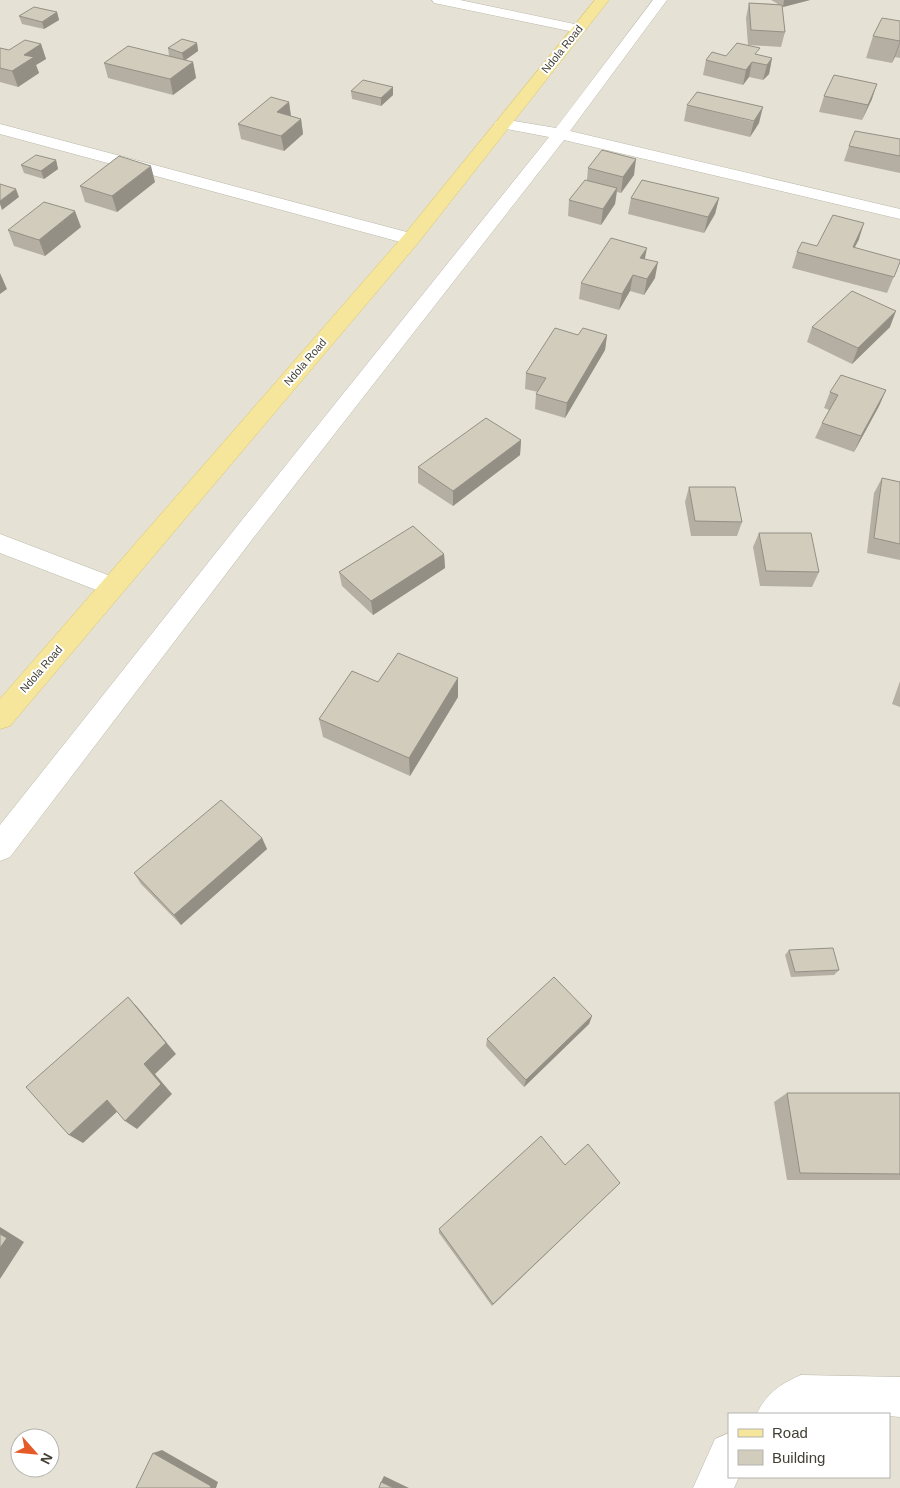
<svg xmlns="http://www.w3.org/2000/svg" width="900" height="1488" viewBox="0 0 900 1488" font-family="Helvetica,sans-serif">
	<rect width="100%" height="100%" fill="#f1efe6"/>
	<path fill="#e5e2d5" fill-rule="evenodd" d="M 0,0 L 900,0 L 900,1488 L 0,1488 ZM 729,1414 L 889,1414 L 889,1477 L 729,1477 ZM 20,1438 L 50,1438 L 50,1468 L 20,1468 Z"/>
	<g fill="none" stroke-linecap="round" stroke-linejoin="round">
		<g stroke="#bcb8aa" stroke-width="1">
			<path id="minor" d="M 432,0 L 460,0 L 579,25 L 584,26 L 586,29 L 584,32 L 579,33 L 439,4 L 434,3 Z
				M 653,0 L 667,0 L 570,131 L 900,209 L 900,219 L 564,140 L 258,532 L 10,857 L 0,861 L 0,825 L 242,520 L 549,137 L 496,127 L 494,124 L 496,121 L 502,119 L 556,128 Z
				M 0,124 L 418,235 L 420,239 L 418,243 L 411,245 L 404,243 L 0,134 Z
				M 0,534 L 121,580 L 124,587 L 121,594 L 112,596 L 0,553 Z
				M 801,1375 L 900,1377 L 900,1417 L 889,1416 L 889,1414 L 757,1414 C 765,1394 782,1383 801,1375 Z
				M 729,1433 L 729,1477 L 739,1477 L 734,1488 L 693,1488 L 715,1439 Z"/>
		</g>
		<g stroke="#d8c46d" stroke-width="1">
			<path id="major" d="M 595,0 L 609,0 L 418,243 L 10,726 L 0,729 L 0,699 L 404,235 Z"/>
		</g>
		<use href="#minor" fill="#fff" fill-rule="evenodd"/>
		<use href="#major" fill="#f5e69b" fill-rule="evenodd"/>
	</g>
	<path fill="#b5afa3" d="M 771,0 L 810,0 L 783,7 L 782,7 L 785,32 L 781,47 L 748,45 L 746,18 L 749,3 L 778,4 Z
		M 57,12 L 59,20 L 44,29 L 22,24 L 19,16 Z
		M 900,21 L 900,58 L 895,57 L 892,63 L 866,58 L 873,36 Z
		M 197,43 L 198,51 L 185,60 L 193,62 L 196,78 L 173,95 L 108,78 L 104,63 L 169,56 L 168,48 Z
		M 41,44 L 46,59 L 36,65 L 39,73 L 18,87 L 0,82 L 0,48 L 9,50 Z
		M 726,56 L 772,58 L 769,74 L 763,80 L 749,77 L 743,85 L 703,75 L 706,60 Z
		M 351,91 L 393,95 L 381,106 L 352,99 Z
		M 824,96 L 872,99 L 862,120 L 819,112 Z
		M 289,102 L 291,116 L 301,119 L 303,134 L 284,151 L 241,139 L 238,124 Z
		M 687,105 L 759,123 L 750,137 L 684,121 Z
		M 900,139 L 900,173 L 844,161 L 849,146 Z
		M 56,160 L 58,169 L 44,179 L 24,173 L 21,165 Z
		M 588,168 L 634,175 L 621,193 L 617,192 L 615,204 L 601,225 L 568,216 L 569,200 L 587,180 Z
		M 155,182 L 117,212 L 85,202 L 80,186 Z
		M 631,198 L 719,198 L 715,214 L 704,233 L 628,214 Z
		M 81,227 L 45,256 L 14,246 L 8,230 Z
		M 859,239 L 854,248 L 900,262 L 887,293 L 792,268 L 797,252 L 817,246 Z
		M 644,259 L 655,278 L 644,295 L 630,291 L 619,310 L 579,299 L 581,283 Z
		M 812,327 L 890,327 L 852,364 L 807,342 Z
		M 578,335 L 607,335 L 605,350 L 565,418 L 535,409 L 536,394 L 538,392 L 525,389 L 526,373 Z
		M 886,390 L 879,406 L 854,452 L 815,438 L 822,423 L 829,410 L 824,408 L 830,392 Z
		M 521,440 L 520,455 L 453,506 L 418,483 L 418,467 Z
		M 882,478 L 900,482 L 900,560 L 867,553 L 874,493 Z
		M 689,487 L 742,522 L 737,536 L 691,536 L 685,502 Z
		M 759,533 L 819,572 L 812,587 L 760,586 L 753,547 Z
		M 444,554 L 445,568 L 373,615 L 342,586 L 339,572 Z
		M 900,681 L 900,707 L 892,704 Z
		M 378,682 L 458,697 L 410,776 L 323,737 L 319,719 Z
		M 262,838 L 267,849 L 181,925 L 141,884 L 134,873 Z
		M 789,950 L 839,970 L 834,975 L 791,977 L 785,955 Z
		M 592,1016 L 589,1024 L 524,1087 L 486,1046 L 487,1039 Z
		M 787,1093 L 900,1093 L 900,1180 L 787,1180 L 774,1102 Z
		M 620,1183 L 492,1306 L 439,1233 L 439,1229 Z"/>
	<path fill="#938f84" d="M 784,0 L 810,0 L 783,7 Z
		M 57,12 L 59,20 L 44,29 L 42,22 Z
		M 900,41 L 900,43 L 895,57 L 892,63 Z
		M 197,43 L 198,51 L 184,61 L 182,53 Z
		M 41,44 L 46,59 L 36,65 L 39,73 L 18,87 L 12,71 L 24,55 Z
		M 772,58 L 769,74 L 763,80 L 767,65 Z
		M 193,62 L 196,78 L 173,95 L 170,79 Z
		M 752,62 L 749,77 L 743,85 L 746,70 Z
		M 877,84 L 872,99 L 862,120 L 868,105 Z
		M 393,87 L 393,95 L 381,106 L 381,98 Z
		M 289,102 L 291,117 L 277,112 Z
		M 763,107 L 759,123 L 750,137 L 754,121 Z
		M 301,119 L 303,134 L 284,151 L 281,136 Z
		M 636,159 L 634,175 L 621,193 L 623,177 Z
		M 56,160 L 58,169 L 44,179 L 41,171 Z
		M 151,166 L 155,182 L 117,212 L 112,196 Z
		M 617,188 L 615,204 L 601,225 L 603,209 Z
		M 16,189 L 19,197 L 2,210 L 0,204 L 0,201 Z
		M 719,198 L 715,214 L 704,233 L 708,217 Z
		M 75,211 L 81,227 L 45,256 L 39,240 Z
		M 864,223 L 859,239 L 847,263 L 853,247 Z
		M 647,248 L 644,263 L 640,258 Z
		M 658,262 L 655,278 L 644,295 L 647,279 Z
		M 0,273 L 7,289 L 0,294 Z
		M 633,275 L 630,291 L 619,310 L 622,294 Z
		M 896,311 L 890,327 L 852,364 L 858,348 Z
		M 607,335 L 605,350 L 565,418 L 567,403 Z
		M 886,390 L 879,406 L 854,452 L 861,436 Z
		M 521,440 L 520,455 L 453,506 L 453,491 Z
		M 444,554 L 445,568 L 373,615 L 371,601 Z
		M 458,678 L 458,697 L 410,776 L 409,758 Z
		M 262,838 L 267,849 L 181,925 L 174,915 Z
		M 128,997 L 139,1009 L 176,1054 L 155,1074 L 172,1094 L 137,1129 L 125,1121 L 144,1064 Z
		M 592,1016 L 589,1024 L 524,1087 L 526,1080 Z
		M 107,1100 L 120,1109 L 83,1143 L 69,1135 Z
		M 0,1227 L 24,1242 L 0,1279 Z
		M 162,1450 L 218,1482 L 216,1488 L 210,1488 L 153,1453 Z
		M 384,1476 L 409,1488 L 394,1488 L 381,1482 Z"/>
	<path fill="#d2ccbd" stroke="#938f84" d="M 749,3 L 782,5 L 785,32 L 751,30 Z
		M 34,7 L 57,12 L 42,22 L 19,16 Z
		M 882,18 L 900,21 L 900,41 L 873,36 Z
		M 182,39 L 197,43 L 182,53 L 168,48 Z
		M 25,40 L 41,44 L 24,55 L 34,57 L 12,71 L 0,68 L 0,48 L 9,50 Z
		M 737,43 L 760,48 L 755,54 L 772,58 L 767,65 L 752,62 L 746,70 L 706,60 L 712,52 L 726,56 Z
		M 128,46 L 193,62 L 170,79 L 104,63 Z
		M 834,75 L 877,84 L 868,105 L 824,96 Z
		M 363,80 L 393,87 L 381,98 L 351,91 Z
		M 697,92 L 763,107 L 754,121 L 687,105 Z
		M 271,97 L 289,102 L 277,112 L 301,119 L 281,136 L 238,124 Z
		M 855,131 L 900,139 L 900,156 L 849,146 Z
		M 602,150 L 636,159 L 623,177 L 588,168 Z
		M 36,155 L 56,160 L 41,171 L 21,165 Z
		M 119,156 L 151,166 L 112,196 L 80,186 Z
		M 585,180 L 617,188 L 603,209 L 569,200 Z
		M 642,180 L 719,198 L 708,217 L 631,198 Z
		M 0,184 L 16,189 L 0,201 Z
		M 44,202 L 75,211 L 39,240 L 8,230 Z
		M 833,215 L 864,223 L 853,247 L 900,260 L 900,262 L 894,277 L 797,252 L 802,242 L 817,246 Z
		M 611,238 L 647,248 L 640,258 L 658,262 L 647,279 L 633,275 L 622,294 L 581,283 Z
		M 852,291 L 896,311 L 858,348 L 812,327 Z
		M 555,328 L 578,335 L 583,328 L 607,335 L 567,403 L 536,394 L 546,378 L 526,373 Z
		M 841,375 L 886,390 L 861,436 L 822,423 L 838,395 L 830,392 Z
		M 486,418 L 521,440 L 453,491 L 418,467 Z
		M 882,478 L 900,482 L 900,544 L 874,538 Z
		M 689,487 L 735,487 L 742,522 L 695,521 Z
		M 413,526 L 444,554 L 371,601 L 339,572 Z
		M 759,533 L 811,533 L 819,572 L 766,571 Z
		M 398,653 L 458,678 L 409,758 L 319,719 L 352,671 L 378,682 Z
		M 221,800 L 262,838 L 174,915 L 134,873 Z
		M 833,948 L 839,970 L 795,972 L 789,950 Z
		M 554,977 L 592,1016 L 526,1080 L 487,1039 Z
		M 128,997 L 166,1043 L 144,1064 L 161,1084 L 125,1121 L 107,1100 L 69,1135 L 26,1087 Z
		M 787,1093 L 900,1093 L 900,1174 L 800,1173 Z
		M 541,1136 L 565,1165 L 588,1144 L 620,1183 L 493,1304 L 439,1229 Z
		M 0,1234 L 7,1238 L 0,1248 Z
		M 153,1453 L 211,1486 L 210,1488 L 136,1488 Z
		M 381,1482 L 394,1488 L 379,1488 Z"/>
	<g text-anchor="middle" dominant-baseline="central" stroke-width="4" stroke-linejoin="round" paint-order="stroke">
		<g font-size="11" fill="#434036" stroke="#fff">
			<text transform="translate(562 49) rotate(-51)">Ndola Road</text>
			<text transform="translate(305 362) rotate(-49)">Ndola Road</text>
			<text transform="translate(41 669) rotate(-49)">Ndola Road</text>
		</g>
	</g>
	<rect x="728" y="1413" width="162" height="65" fill="#ffffff" stroke="#b4b3af"/>
	<rect x="738" y="1429" width="25" height="8" fill="#f5e69b" stroke="#b4b3af"/>
	<text x="772" y="1438" font-size="15" fill="#434036">Road</text>
	<rect x="738" y="1450" width="25" height="15" fill="#d2ccbd" stroke="#b4b3af"/>
	<text x="772" y="1463" font-size="15" fill="#434036">Building</text>
	<g transform="translate(35 1453) rotate(117)"><circle r="24" fill="#ffffff" stroke="#b4b3af"/>
	<path d="M0-4L9 19L0 12L-9 19Z" fill="#e65a28"/>
	<text y="-8" font-size="14" font-weight="bold" text-anchor="middle" fill="#434036">N</text>
	</g>
</svg>
